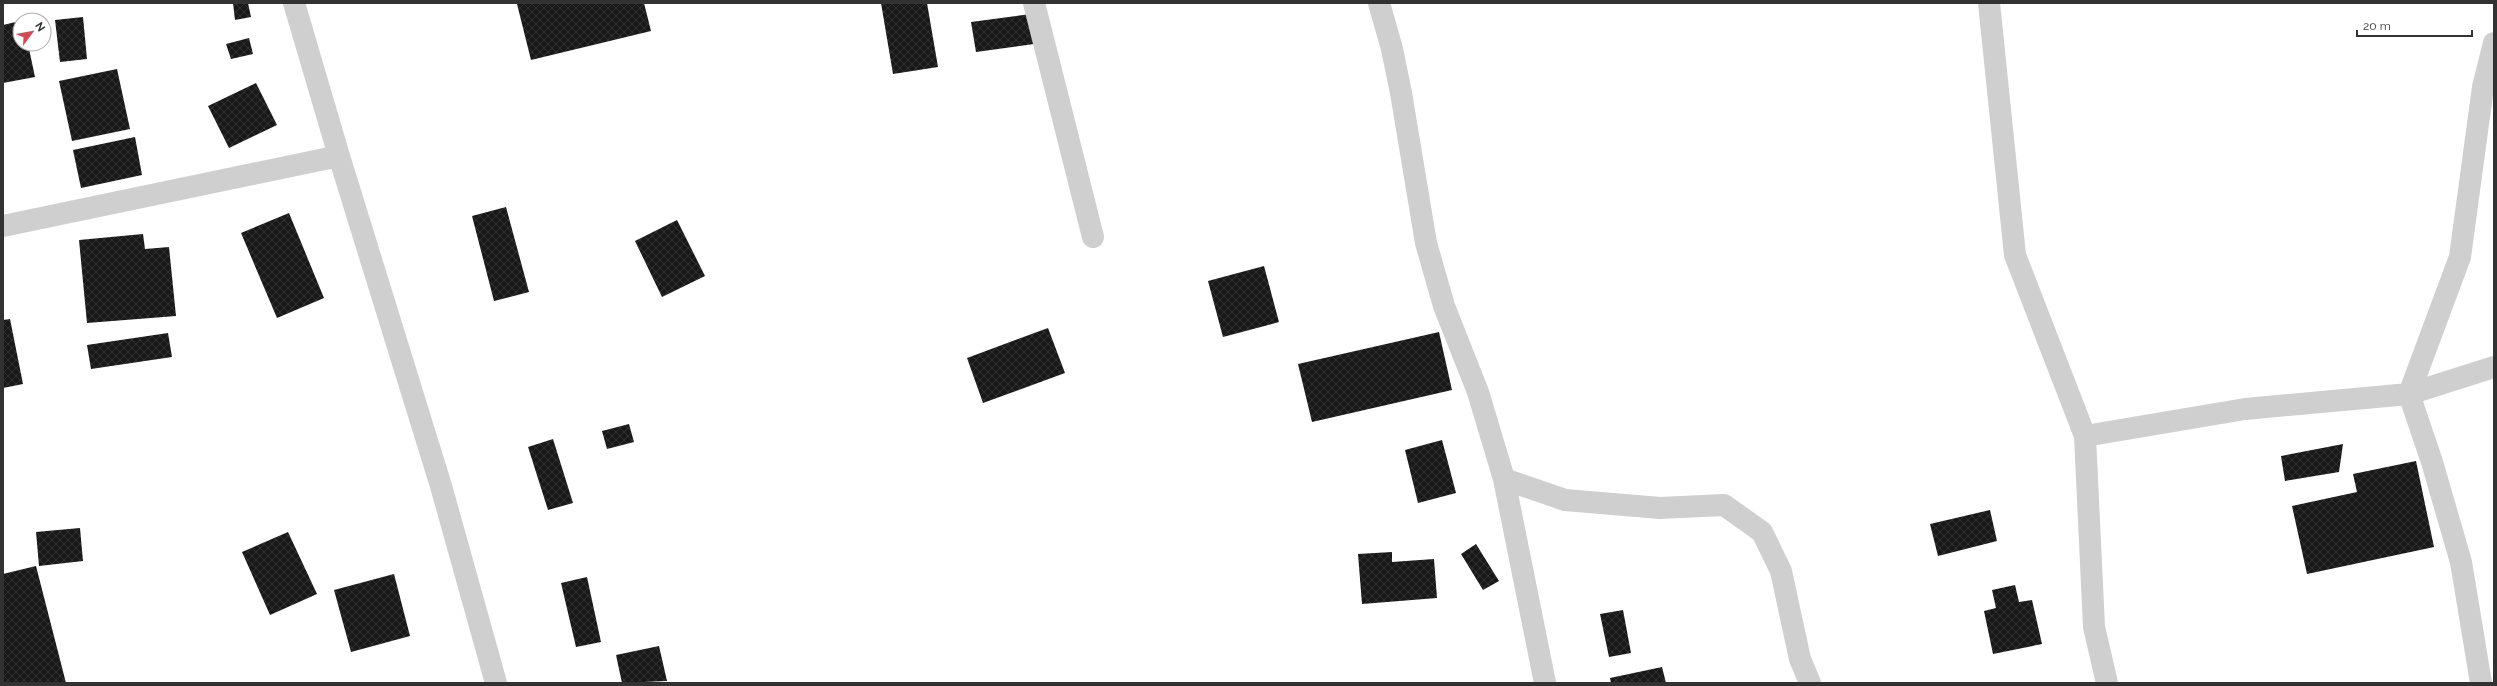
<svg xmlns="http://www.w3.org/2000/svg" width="2497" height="686" viewBox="0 0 2497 686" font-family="Raleway,sans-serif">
	<defs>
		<pattern id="building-cross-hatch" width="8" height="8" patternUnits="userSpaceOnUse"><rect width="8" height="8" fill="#191919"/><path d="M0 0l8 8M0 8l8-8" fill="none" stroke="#323232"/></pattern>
	</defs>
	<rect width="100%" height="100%" fill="#fff"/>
	<path fill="url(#building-cross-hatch)" d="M 233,3 L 248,3 L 251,17 L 235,20 Z
		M 521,3 L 644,3 L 651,31 L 531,60 L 517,4 Z
		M 881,3 L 927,3 L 938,67 L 893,74 Z
		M 1030,14 L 1034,44 L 976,52 L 971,22 Z
		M 83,17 L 87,59 L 60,62 L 55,20 Z
		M 20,21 L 20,44 L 28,44 L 35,77 L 3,83 L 3,25 Z
		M 249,38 L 253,54 L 231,59 L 226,44 Z
		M 117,69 L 130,129 L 72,141 L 59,81 Z
		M 256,83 L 277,125 L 229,148 L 208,106 Z
		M 135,137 L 142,175 L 81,188 L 73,150 Z
		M 506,207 L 529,292 L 494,301 L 472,216 Z
		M 289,213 L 324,298 L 277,318 L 241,233 Z
		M 677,220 L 705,276 L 662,297 L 635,241 Z
		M 143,234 L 145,249 L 169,247 L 176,316 L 87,323 L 79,240 Z
		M 1264,266 L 1279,322 L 1223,337 L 1208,281 Z
		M 10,319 L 23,384 L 3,388 L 3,320 Z
		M 1048,328 L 1065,373 L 983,403 L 967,358 Z
		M 1439,332 L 1452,390 L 1312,422 L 1298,364 Z
		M 168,333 L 172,357 L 91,369 L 87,345 Z
		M 629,424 L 634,442 L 607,449 L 602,431 Z
		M 553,439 L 573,503 L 548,510 L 528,447 Z
		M 1442,440 L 1456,493 L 1418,503 L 1405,450 Z
		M 2343,444 L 2339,472 L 2285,481 L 2281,456 Z
		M 2416,461 L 2434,547 L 2307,574 L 2292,506 L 2357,492 L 2353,474 Z
		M 1990,510 L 1997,541 L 1938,556 L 1930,524 Z
		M 80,528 L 83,561 L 39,566 L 36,532 Z
		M 288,532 L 317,594 L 270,615 L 242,552 Z
		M 1476,544 L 1499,581 L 1483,590 L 1461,554 Z
		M 1392,552 L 1392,562 L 1434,559 L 1437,598 L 1362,604 L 1358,554 Z
		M 36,566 L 66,683 L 3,683 L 3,574 Z
		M 394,574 L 410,636 L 351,652 L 334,590 Z
		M 587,577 L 601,642 L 576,647 L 561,583 Z
		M 2015,585 L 2019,602 L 2032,600 L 2042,644 L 1993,654 L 1984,611 L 1996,608 L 1992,590 Z
		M 1623,610 L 1631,653 L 1609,657 L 1600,614 Z
		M 659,646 L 667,681 L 622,683 L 616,655 Z
		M 1662,667 L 1666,683 L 1611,683 L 1610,678 Z"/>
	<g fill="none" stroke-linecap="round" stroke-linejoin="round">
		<path stroke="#cfcfcf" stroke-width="22" d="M 294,3 L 339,156 L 441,486 L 496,683
			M 1034,3 L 1093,237
			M 1379,3 L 1392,49 L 1401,93 L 1426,243 L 1444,306 L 1478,392 L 1504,479 L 1545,683
			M 1989,3 L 2015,255 L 2085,436 L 2094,627 L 2107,683
			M 2494,43 L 2483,87 L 2460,257 L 2409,394 L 2494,367
			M 3,226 L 339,156
			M 2085,436 L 2245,409 L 2409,394 L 2432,462 L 2461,562 L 2481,683
			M 1504,479 L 1565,500 L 1660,508 L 1724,505 L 1762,532 L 1781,571 L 1800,659 L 1810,683"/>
	</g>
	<rect width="2497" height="686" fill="none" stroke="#323232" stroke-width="8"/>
	<g transform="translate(32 32) rotate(58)"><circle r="19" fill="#ffffff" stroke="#adadad"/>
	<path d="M0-3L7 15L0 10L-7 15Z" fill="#d14c54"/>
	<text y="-6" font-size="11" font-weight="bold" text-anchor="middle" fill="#323232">N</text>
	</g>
	<path d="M2357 30v6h115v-6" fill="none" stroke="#323232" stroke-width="2"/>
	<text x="2363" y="30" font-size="12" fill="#323232" stroke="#ffffff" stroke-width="3" paint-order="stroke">20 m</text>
</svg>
